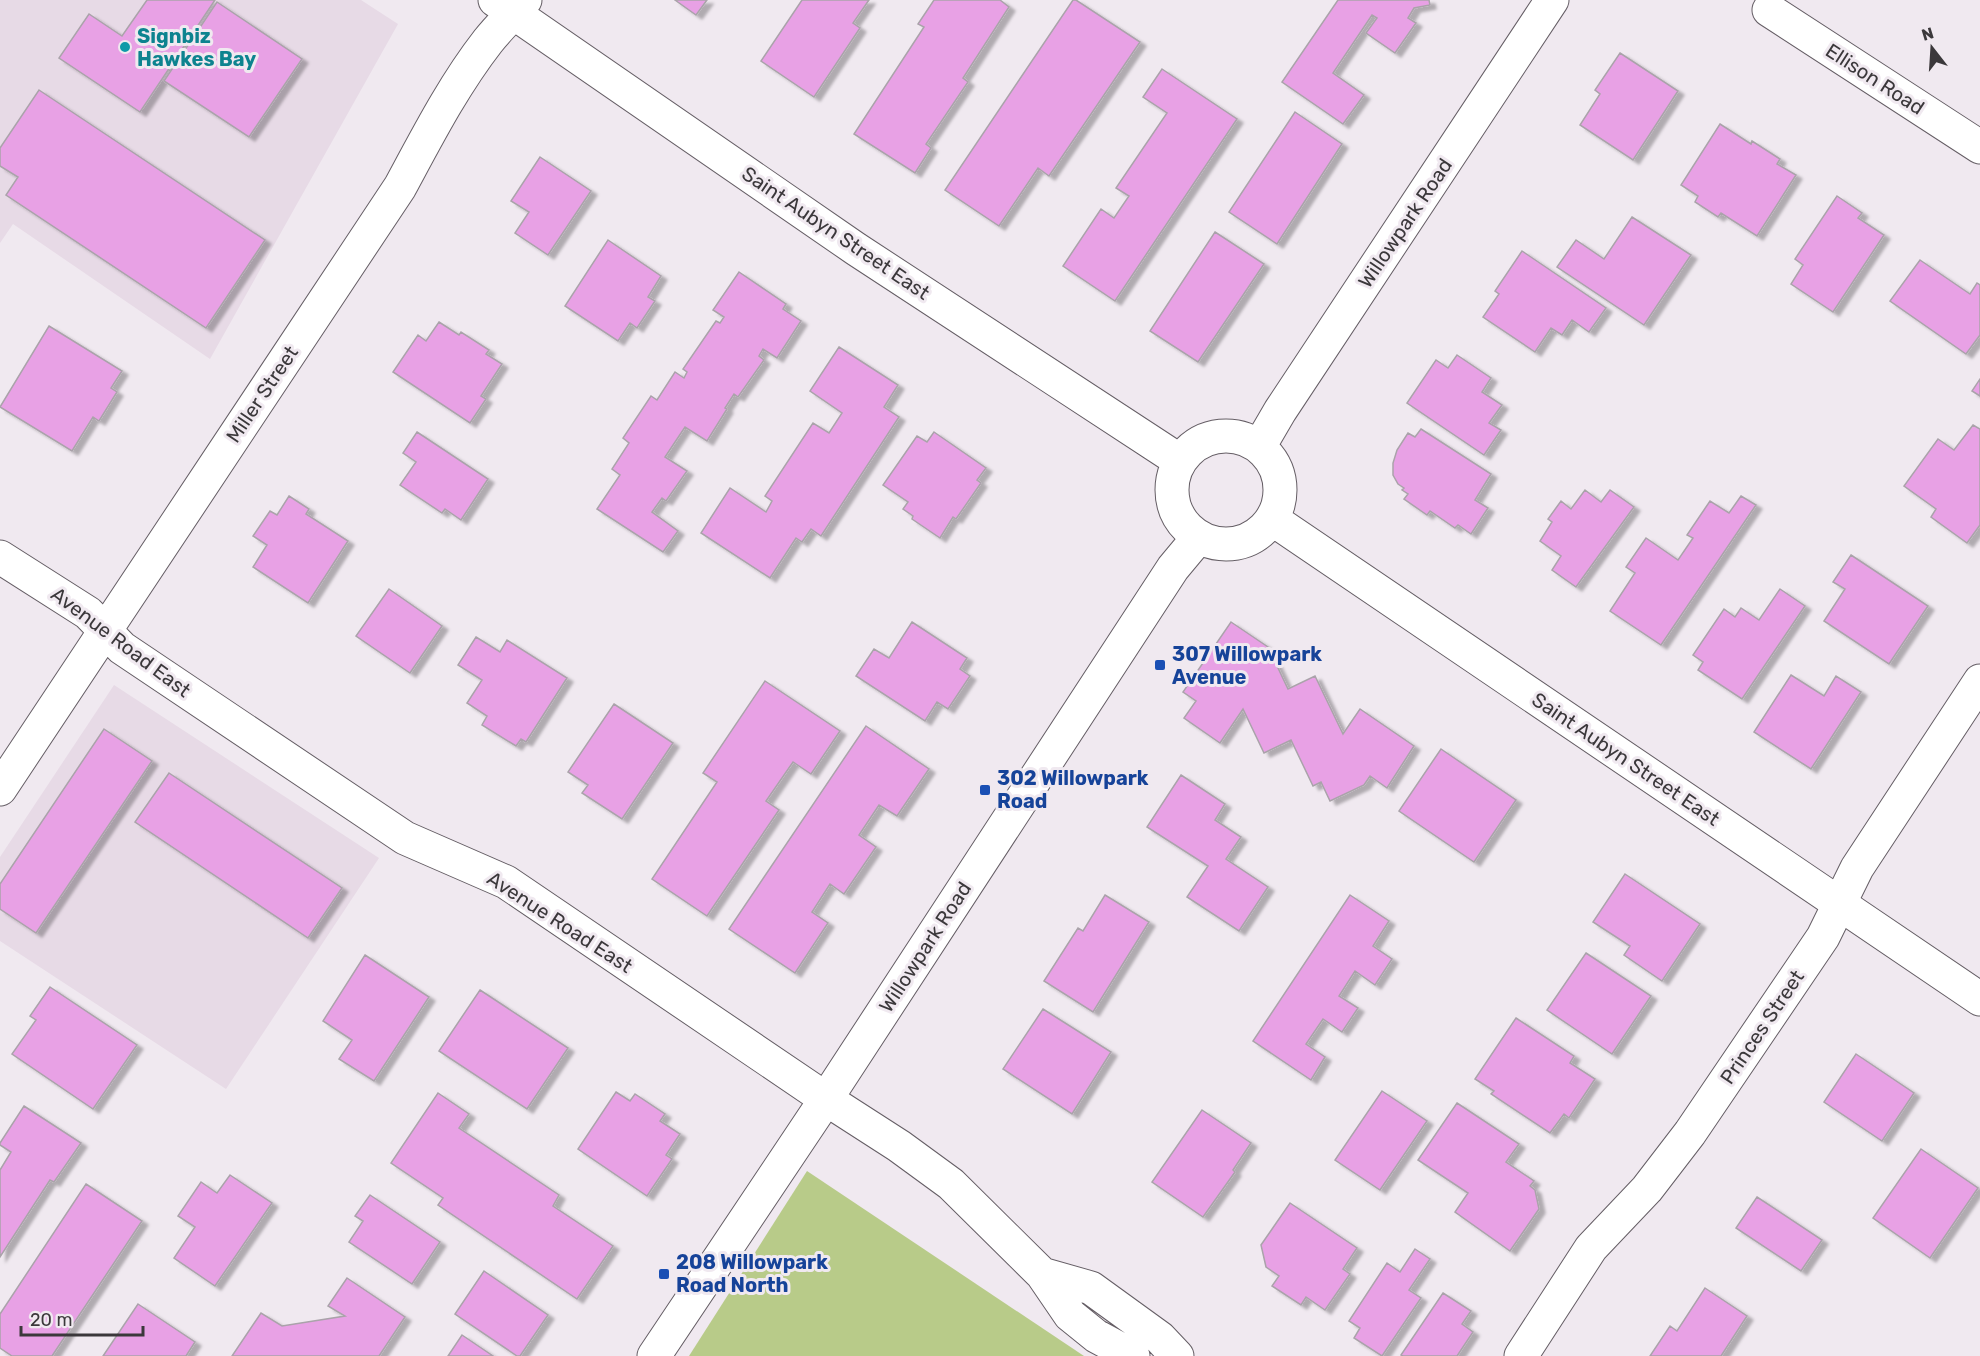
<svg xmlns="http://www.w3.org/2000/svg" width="1980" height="1356" viewBox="0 0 1980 1356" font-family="Rubik,sans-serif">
	<defs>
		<filter id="shadow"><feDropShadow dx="6" dy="4" stdDeviation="1.5" flood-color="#0004"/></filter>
	</defs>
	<rect width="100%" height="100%" fill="#f0e9f0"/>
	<path fill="#e7dae6" d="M 0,0 L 361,0 L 398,24 L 210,359 L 13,224 L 0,243 Z
		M 114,685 L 379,858 L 226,1089 L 0,941 L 0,857 Z"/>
	<path fill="#b8cb89" d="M 807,1171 L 1084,1356 L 689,1356 Z"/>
	<path fill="#e8a1e5" stroke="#aaa3aa" stroke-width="1.5" filter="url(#shadow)" d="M 147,0 L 215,0 L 140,112 L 59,58 L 89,14 L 122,36 Z
		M 675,0 L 707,0 L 696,15 Z
		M 802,0 L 869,0 L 853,23 L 860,28 L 814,97 L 761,61 Z
		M 934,0 L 1000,0 L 1009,7 L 963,78 L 968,82 L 926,144 L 931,148 L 915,173 L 854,134 L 924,27 L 918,24 Z
		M 1073,0 L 1076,0 L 1140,42 L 1049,176 L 1038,168 L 999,226 L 945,190 Z
		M 1338,0 L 1429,0 L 1430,5 L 1414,8 L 1408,18 L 1416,23 L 1395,53 L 1366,33 L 1377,18 L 1372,15 L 1333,73 L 1364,95 L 1343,124 L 1282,82 Z
		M 217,2 L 302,59 L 249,137 L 164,81 Z
		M 1620,53 L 1678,91 L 1633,160 L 1580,125 L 1600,94 L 1595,90 Z
		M 1162,69 L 1237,119 L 1115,301 L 1063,266 L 1101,209 L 1114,218 L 1129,196 L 1116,188 L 1167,113 L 1143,97 Z
		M 39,90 L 265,240 L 206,328 L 6,195 L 18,177 L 0,166 L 0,148 Z
		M 1295,112 L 1342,144 L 1277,244 L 1229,212 Z
		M 1720,124 L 1751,144 L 1752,141 L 1780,159 L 1777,164 L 1796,175 L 1757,236 L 1721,213 L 1718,217 L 1695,202 L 1698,196 L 1681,185 Z
		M 540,157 L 591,191 L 548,255 L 515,233 L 529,212 L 511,201 Z
		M 1837,196 L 1862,213 L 1858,218 L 1884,235 L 1833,312 L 1791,284 L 1803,265 L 1795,259 Z
		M 1632,217 L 1691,255 L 1644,325 L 1557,267 L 1576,240 L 1604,259 Z
		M 1215,232 L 1264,264 L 1198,362 L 1150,331 Z
		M 608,240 L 661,276 L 648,297 L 655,301 L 637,328 L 630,323 L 618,341 L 565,306 Z
		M 1522,251 L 1606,308 L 1589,332 L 1572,320 L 1562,335 L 1551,328 L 1535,352 L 1483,317 L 1499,294 L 1495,291 Z
		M 1920,260 L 1970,294 L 1977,283 L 1980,285 L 1980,335 L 1966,354 L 1890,301 Z
		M 739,272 L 786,304 L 783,309 L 801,321 L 777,358 L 763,349 L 759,356 L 764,360 L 738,397 L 734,394 L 725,408 L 727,409 L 707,441 L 685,427 L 665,457 L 687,471 L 666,501 L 662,498 L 652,512 L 678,531 L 663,552 L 597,509 L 620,475 L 612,469 L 629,443 L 623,438 L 651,396 L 657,400 L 675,372 L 684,378 L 687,372 L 683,369 L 716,321 L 720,323 L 724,317 L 713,310 Z
		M 439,322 L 459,335 L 461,332 L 489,350 L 486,354 L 502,364 L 481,396 L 486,399 L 470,423 L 393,372 L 418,335 L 426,341 Z
		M 49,326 L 122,371 L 111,388 L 117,392 L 99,421 L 93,417 L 72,451 L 0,407 Z
		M 839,347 L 898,385 L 884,407 L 899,417 L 821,536 L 811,529 L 802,542 L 796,538 L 770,578 L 701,533 L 730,488 L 766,512 L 772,501 L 765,496 L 813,423 L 829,433 L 842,413 L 810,391 Z
		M 1457,355 L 1491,378 L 1482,392 L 1502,405 L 1489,423 L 1501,430 L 1484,455 L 1407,403 L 1436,360 L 1448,368 Z
		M 1980,379 L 1980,396 L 1972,391 Z
		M 1973,425 L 1980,429 L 1980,525 L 1967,543 L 1931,517 L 1936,509 L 1904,486 L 1938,439 L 1954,450 Z
		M 1421,429 L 1491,474 L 1475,500 L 1488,508 L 1471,534 L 1458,525 L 1455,528 L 1430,511 L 1427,515 L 1404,499 L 1408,494 L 1402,490 L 1404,488 L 1398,484 L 1393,475 L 1393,463 L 1397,450 L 1408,433 L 1415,437 Z
		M 417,432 L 488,479 L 461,520 L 445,509 L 442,513 L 400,485 L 416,462 L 403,453 Z
		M 934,432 L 986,468 L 977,480 L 981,483 L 956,519 L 953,517 L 940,538 L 912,519 L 913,516 L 903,509 L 908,502 L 883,485 L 917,436 L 927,442 Z
		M 1585,490 L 1601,502 L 1610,490 L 1634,507 L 1576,587 L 1552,570 L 1561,556 L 1540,541 L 1552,522 L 1548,519 L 1561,501 L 1571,509 Z
		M 289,496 L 309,509 L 306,514 L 348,541 L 308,603 L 253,567 L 267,545 L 253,536 L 270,511 L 277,515 Z
		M 1741,496 L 1756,505 L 1661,645 L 1610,611 L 1635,573 L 1626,567 L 1646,538 L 1678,560 L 1693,538 L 1687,535 L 1710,501 L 1729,513 Z
		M 1851,555 L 1928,606 L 1889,664 L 1824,621 L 1845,589 L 1833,582 Z
		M 389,589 L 442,626 L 410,673 L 356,636 Z
		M 1780,589 L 1805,606 L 1742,699 L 1698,670 L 1703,662 L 1693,655 L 1724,609 L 1735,617 L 1741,608 L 1759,620 Z
		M 912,622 L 967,658 L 960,669 L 970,676 L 948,709 L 937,702 L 925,721 L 856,676 L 874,649 L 889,658 Z
		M 1231,622 L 1268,647 L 1288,689 L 1315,676 L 1343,734 L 1360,709 L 1414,746 L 1387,788 L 1370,776 L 1364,785 L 1330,801 L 1321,782 L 1313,786 L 1291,740 L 1264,753 L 1243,709 L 1220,743 L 1184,718 L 1196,701 L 1183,692 Z
		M 476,637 L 500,652 L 507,640 L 567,678 L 526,742 L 521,739 L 516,746 L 482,725 L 487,716 L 467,703 L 482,680 L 458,665 Z
		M 1791,675 L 1824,696 L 1836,676 L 1861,692 L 1811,769 L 1754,732 Z
		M 765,681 L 840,731 L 811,774 L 793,762 L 766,801 L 779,810 L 707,916 L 652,879 L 717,782 L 703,773 Z
		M 614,704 L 673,743 L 622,819 L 582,793 L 588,785 L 568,772 Z
		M 866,726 L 929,769 L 897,816 L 879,805 L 859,835 L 876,847 L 844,894 L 830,884 L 812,912 L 828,923 L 795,973 L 729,929 Z
		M 104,729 L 152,761 L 36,933 L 0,909 L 0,884 Z
		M 1441,749 L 1516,800 L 1474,862 L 1399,811 Z
		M 169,773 L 342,888 L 308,938 L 135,822 Z
		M 1181,775 L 1225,804 L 1215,820 L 1241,837 L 1226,859 L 1268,887 L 1239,931 L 1187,897 L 1208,866 L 1147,827 Z
		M 1625,874 L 1700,924 L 1662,981 L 1624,955 L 1630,946 L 1593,922 Z
		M 1105,895 L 1149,922 L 1093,1012 L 1044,981 L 1078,928 L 1083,931 Z
		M 1350,895 L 1389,921 L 1373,946 L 1392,959 L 1375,985 L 1355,971 L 1339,996 L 1358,1008 L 1342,1032 L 1323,1019 L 1306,1044 L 1325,1057 L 1311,1080 L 1253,1041 Z
		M 1586,953 L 1651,996 L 1612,1054 L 1547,1010 Z
		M 365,955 L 429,997 L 374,1081 L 339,1059 L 352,1040 L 323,1021 Z
		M 50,987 L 137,1045 L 93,1109 L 12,1054 L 36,1020 L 30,1016 Z
		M 480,990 L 568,1048 L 527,1109 L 439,1051 Z
		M 1043,1009 L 1111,1052 L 1072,1114 L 1003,1069 Z
		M 1516,1018 L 1574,1056 L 1570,1063 L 1595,1079 L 1569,1118 L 1564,1114 L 1550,1133 L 1491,1094 L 1494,1091 L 1475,1079 Z
		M 1856,1054 L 1914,1093 L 1882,1141 L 1824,1102 Z
		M 1382,1091 L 1427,1121 L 1380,1190 L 1335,1160 Z
		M 616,1092 L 630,1101 L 635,1094 L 665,1114 L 660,1121 L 680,1134 L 666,1155 L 672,1159 L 647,1196 L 578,1149 Z
		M 438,1093 L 469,1114 L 459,1128 L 559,1195 L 553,1206 L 613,1246 L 577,1299 L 438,1205 L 443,1198 L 391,1163 Z
		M 1457,1103 L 1519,1144 L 1506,1162 L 1534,1181 L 1530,1186 L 1535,1190 L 1539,1209 L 1510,1251 L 1455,1212 L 1468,1193 L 1418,1160 Z
		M 24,1106 L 81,1143 L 54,1182 L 50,1180 L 0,1257 L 0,1170 L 11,1152 L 0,1145 L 0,1143 Z
		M 1202,1110 L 1251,1143 L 1233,1170 L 1235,1172 L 1203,1217 L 1152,1182 Z
		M 1921,1149 L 1978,1188 L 1930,1258 L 1873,1218 Z
		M 230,1175 L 272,1203 L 215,1286 L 174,1258 L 195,1227 L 178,1216 L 201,1182 L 217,1193 Z
		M 86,1184 L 142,1221 L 52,1356 L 12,1356 L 0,1348 L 0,1314 Z
		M 370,1195 L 440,1242 L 412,1284 L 349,1242 L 363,1221 L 355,1216 Z
		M 1757,1197 L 1822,1240 L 1801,1271 L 1736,1228 Z
		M 1290,1203 L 1357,1248 L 1343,1269 L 1350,1274 L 1325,1310 L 1306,1297 L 1301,1305 L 1272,1286 L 1279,1276 L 1266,1267 L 1261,1245 Z
		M 1415,1249 L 1430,1259 L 1409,1290 L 1421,1298 L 1382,1356 L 1354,1338 L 1360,1328 L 1349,1321 L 1387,1263 L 1400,1272 Z
		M 484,1271 L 548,1315 L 520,1356 L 517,1356 L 455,1314 Z
		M 347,1278 L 405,1317 L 379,1356 L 232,1356 L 261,1313 L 282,1326 L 345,1316 L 328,1306 Z
		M 1705,1288 L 1747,1316 L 1721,1356 L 1650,1356 L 1670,1326 L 1677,1331 Z
		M 1443,1293 L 1471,1311 L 1462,1324 L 1473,1332 L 1457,1356 L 1403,1356 L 1401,1355 Z
		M 138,1304 L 195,1342 L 186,1356 L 103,1356 Z
		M 462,1335 L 493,1356 L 448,1356 Z"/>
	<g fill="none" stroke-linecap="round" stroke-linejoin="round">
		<g stroke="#655e65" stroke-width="35">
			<path id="street" d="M 1769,10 L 1980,147
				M 0,557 L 88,613 L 122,648 L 405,838 L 506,882 L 826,1099 L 899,1146 L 951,1184 L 1042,1274 L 1070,1315 L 1096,1336 L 1133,1356
				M 0,789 L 400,187 C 427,137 453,86 488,41 C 499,27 513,14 525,0
				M 1042,1274 L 1091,1288 L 1160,1338 L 1177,1356
				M 1521,1356 L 1591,1248 L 1647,1189 L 1690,1133 L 1823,937 L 1857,868 L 1980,681"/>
		</g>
		<g stroke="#655e65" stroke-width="35">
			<path id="secondary" d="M 495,0 L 856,249 L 1180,461
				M1172 490a54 54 0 1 1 108 0a54 54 0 1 1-108 0Z
				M 1259,447 L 1280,411 L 1552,0
				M 1272,519 L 1980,999
				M 654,1356 L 826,1099 L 1173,568 L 1198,538"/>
		</g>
		<use href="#street" stroke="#fff" stroke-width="33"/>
		<use href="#secondary" stroke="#fff" stroke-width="33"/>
	</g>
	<circle fill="#0f9aa8" stroke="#f0e9f0" stroke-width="2" cx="125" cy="47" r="6"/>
	<g fill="#1a4fb4" stroke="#f0e9f0" stroke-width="2">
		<rect x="1154" y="659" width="12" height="12" rx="3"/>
		<rect x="979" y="784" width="12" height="12" rx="3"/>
		<rect x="658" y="1268" width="12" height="12" rx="3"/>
	</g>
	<g text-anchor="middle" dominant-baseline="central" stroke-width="6" stroke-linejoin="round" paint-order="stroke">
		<g font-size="20" font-weight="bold" fill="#0d838f" stroke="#f0e9f0" text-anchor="start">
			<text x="137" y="36">Signbiz<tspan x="137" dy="23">Hawkes Bay</tspan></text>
		</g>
		<g font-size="20" fill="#3b383b" stroke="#f0e9f0">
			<text transform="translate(1875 79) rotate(33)">Ellison Road</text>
			<text transform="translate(1405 223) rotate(-56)">Willowpark Road</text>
			<text transform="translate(836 233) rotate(34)">Saint Aubyn Street East</text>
			<text transform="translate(262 394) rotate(-56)">Miller Street</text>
			<text transform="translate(121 642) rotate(37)">Avenue Road East</text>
			<text transform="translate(1626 759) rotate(34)">Saint Aubyn Street East</text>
			<text transform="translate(560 922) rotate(33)">Avenue Road East</text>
			<text transform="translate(925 947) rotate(-57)">Willowpark Road</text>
			<text transform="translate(1762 1027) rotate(-56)">Princes Street</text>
		</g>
		<g font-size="20" font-weight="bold" fill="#164399" stroke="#f0e9f0" text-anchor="start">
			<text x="1172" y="654">307 Willowpark<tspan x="1172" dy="23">Avenue</tspan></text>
			<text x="997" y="778">302 Willowpark<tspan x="997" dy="23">Road</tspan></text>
			<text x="676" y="1262">208 Willowpark<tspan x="676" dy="23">Road North</tspan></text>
		</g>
	</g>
	<g transform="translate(1932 48) rotate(343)" stroke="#f0e9f0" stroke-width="4.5" paint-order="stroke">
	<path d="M0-4.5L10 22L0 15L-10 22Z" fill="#3b383b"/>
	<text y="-9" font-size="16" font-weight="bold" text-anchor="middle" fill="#3b383b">N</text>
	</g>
	<path d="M21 1326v9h122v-9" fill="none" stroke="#3b383b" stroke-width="3"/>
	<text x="30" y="1326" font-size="18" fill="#3b383b" stroke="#f0e9f0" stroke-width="4.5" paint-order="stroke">20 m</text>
</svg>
